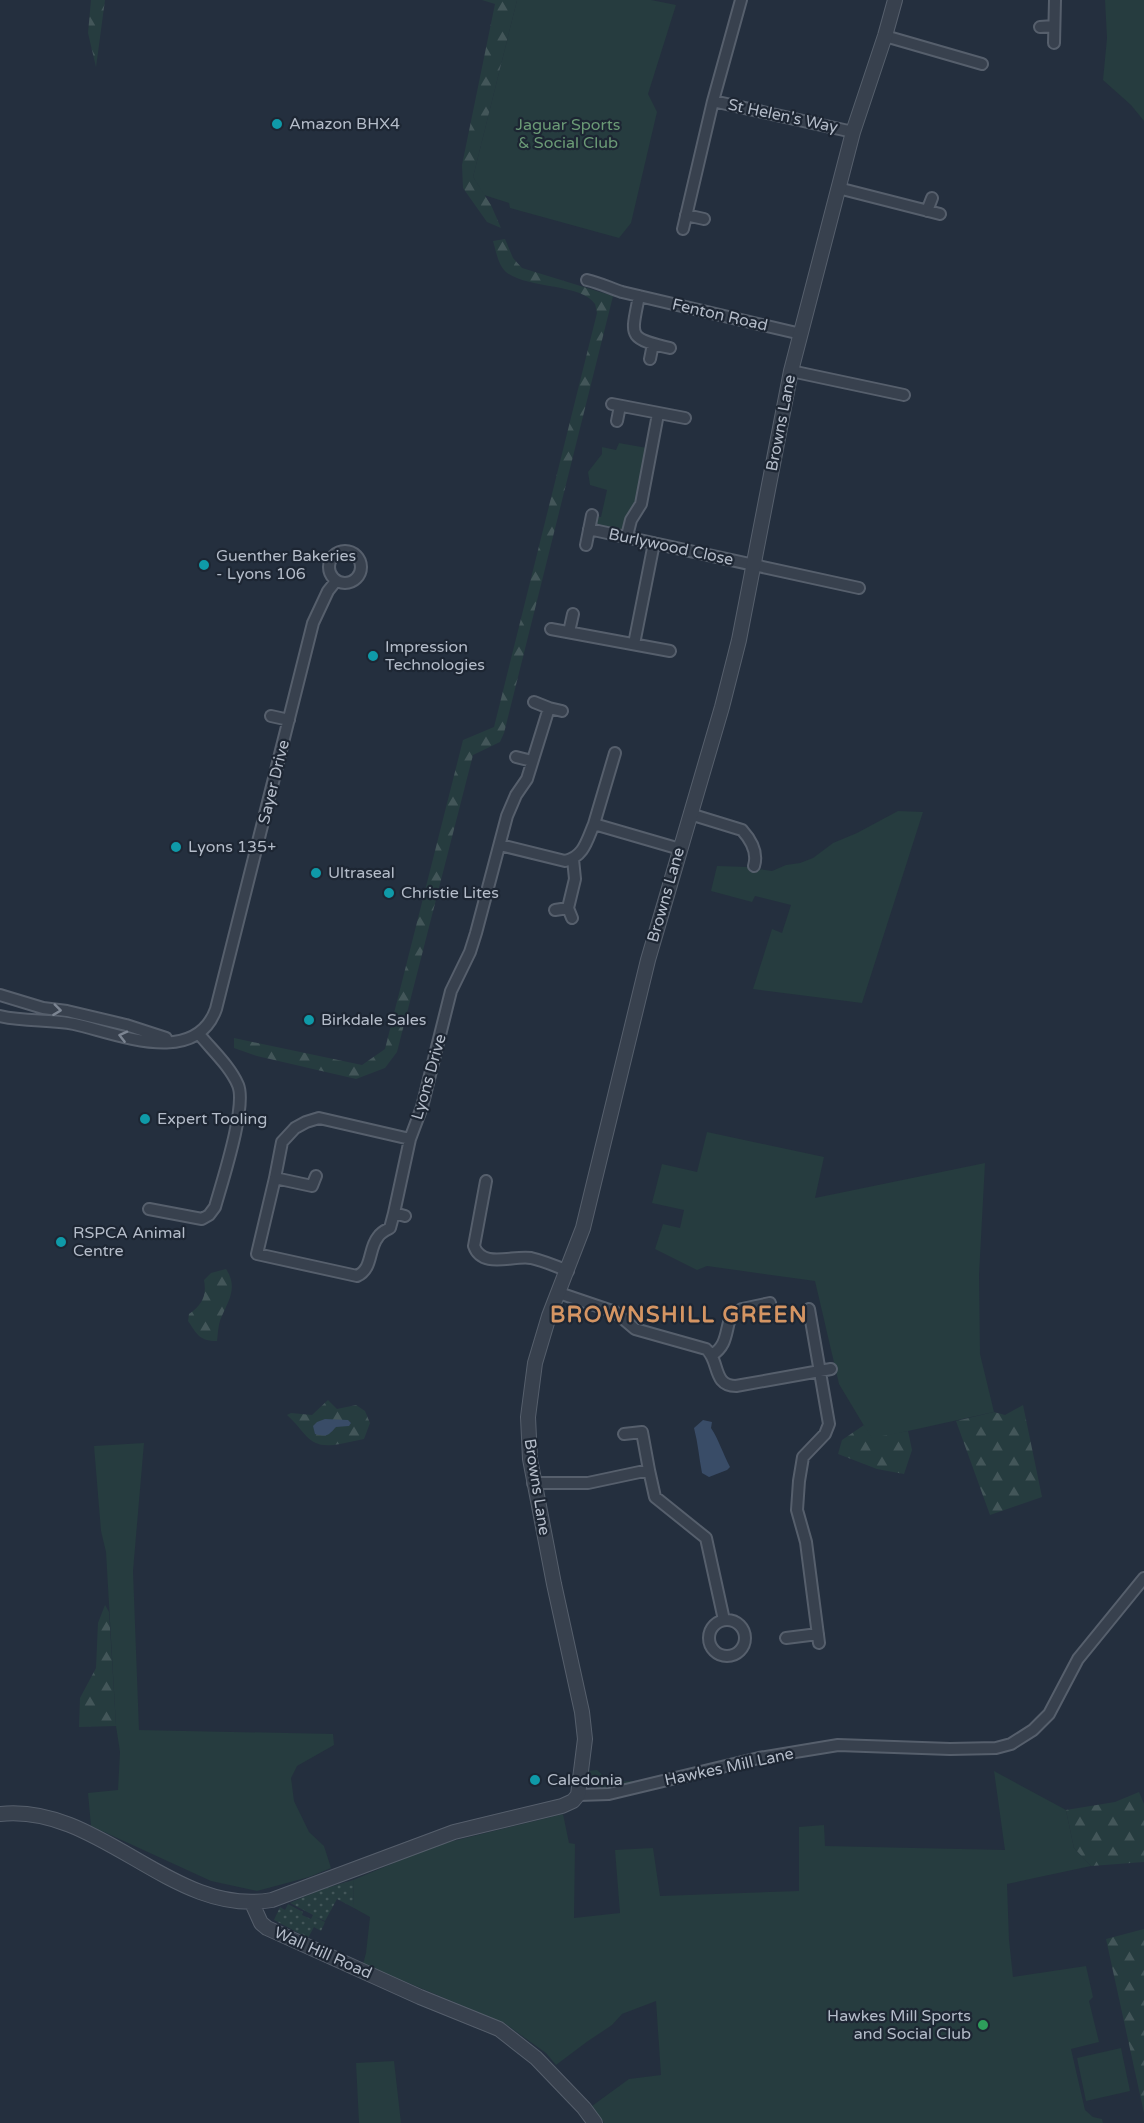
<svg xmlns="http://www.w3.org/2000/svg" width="1144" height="2123" viewBox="0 0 1144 2123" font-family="'Varela Round',sans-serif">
	<defs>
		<pattern id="forest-firs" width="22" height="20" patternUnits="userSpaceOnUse" patternTransform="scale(1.5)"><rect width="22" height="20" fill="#263c3f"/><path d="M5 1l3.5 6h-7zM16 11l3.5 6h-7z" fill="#435659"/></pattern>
		<pattern id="garden-dots" width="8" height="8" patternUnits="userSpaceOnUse" patternTransform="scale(1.5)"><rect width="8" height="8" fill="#263c3f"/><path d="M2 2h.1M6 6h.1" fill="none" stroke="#435659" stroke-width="1.8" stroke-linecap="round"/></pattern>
	</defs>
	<rect width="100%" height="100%" fill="#242f3e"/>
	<path fill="#263c3f" d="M 517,0 L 651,0 L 676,5 L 648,94 L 657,112 L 631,223 L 619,238 L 510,208 L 509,203 L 484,195 L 473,177 Z
		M 1105,0 L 1144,0 L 1144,121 L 1131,105 L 1103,80 L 1107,38 Z
		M 619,443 L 647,448 L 638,498 L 625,527 C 617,534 602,531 594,524 L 595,516 L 601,517 L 607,490 L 590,485 L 588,472 L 602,454 L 602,447 L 616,450 Z
		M 898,811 L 923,812 L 862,1003 L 753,989 L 772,929 L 782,933 L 791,905 L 755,896 L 752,902 L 711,891 L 717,866 L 747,867 L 772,871 L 786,865 L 800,863 L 813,858 L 833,843 L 857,833 Z
		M 707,1132 L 824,1157 L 815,1198 L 985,1163 L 979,1275 L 980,1354 L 994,1412 L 872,1439 L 839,1384 L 815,1281 L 707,1266 L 697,1270 L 655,1249 L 663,1224 L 680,1228 L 684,1210 L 652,1203 L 662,1164 L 697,1172 Z
		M 144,1443 L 133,1571 L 139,1730 L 333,1734 L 334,1745 L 297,1766 L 291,1778 L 294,1801 L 309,1832 L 324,1846 L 331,1868 L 309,1877 L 257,1891 L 211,1881 L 91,1826 L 88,1793 L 118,1790 L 120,1752 L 116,1726 L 106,1552 L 101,1531 L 94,1446 Z
		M 597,1770 L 610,1782 L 632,1781 L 632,1785 L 603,1790 L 593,1783 L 587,1771 Z
		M 994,1771 L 1066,1810 L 1074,1848 L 1091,1866 L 1007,1884 L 1009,1940 L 1013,1977 L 1086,1966 L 1093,1997 L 1089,2001 L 1099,2042 L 1071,2049 L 1085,2110 L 1093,2117 L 1102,2119 L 1103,2123 L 604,2123 L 592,2106 L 629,2079 L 661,2075 L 656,2001 L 622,2014 L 612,2025 L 588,2041 L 556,2065 L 546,2053 L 504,2023 L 363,1964 L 366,1953 L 370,1917 L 354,1908 L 353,1880 L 437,1845 L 563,1814 L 569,1843 L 575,1844 L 574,1918 L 620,1913 L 615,1850 L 653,1848 L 660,1896 L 799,1891 L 799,1827 L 824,1825 L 825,1846 L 1005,1850 Z
		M 1121,2048 L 1130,2091 L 1086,2101 L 1077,2058 Z
		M 394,2061 L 401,2123 L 359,2123 L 356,2063 Z"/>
	<path fill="url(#forest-firs)" d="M 91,0 L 105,0 L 96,67 L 88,33 Z
		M 482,0 L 517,0 L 473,177 L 491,205 L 501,228 L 487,222 L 463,188 L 462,165 L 495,4 Z
		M 505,239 L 513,258 L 522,268 L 613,296 L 504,733 L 500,742 L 473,755 L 397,1052 L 385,1068 L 356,1079 L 257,1056 L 234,1048 L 234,1038 L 362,1065 L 385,1049 L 463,740 L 494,727 L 597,313 C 597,312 595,304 595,304 C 581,283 527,289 506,272 C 498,265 496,251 493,241 Z
		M 226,1269 C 238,1287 229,1300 221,1318 C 218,1325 218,1334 217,1341 C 199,1341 197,1334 188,1321 L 189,1314 C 202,1305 207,1296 204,1280 L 211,1273 Z
		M 328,1400 L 337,1409 L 356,1405 L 365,1411 L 370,1423 L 364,1439 C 356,1441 348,1442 340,1444 C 308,1450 308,1434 287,1415 L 291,1413 L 312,1415 Z
		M 1023,1405 L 1042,1497 L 990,1515 L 956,1421 L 994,1412 L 1005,1415 Z
		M 864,1425 L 872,1438 L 908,1431 L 912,1450 L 904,1474 L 877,1469 L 838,1454 L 842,1440 Z
		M 105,1605 L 109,1612 L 116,1726 L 79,1727 L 80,1698 L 96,1668 L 98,1623 Z
		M 1139,1792 L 1144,1804 L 1144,1862 L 1091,1866 L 1074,1848 L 1066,1810 L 1115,1802 Z
		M 1144,1929 L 1144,2113 L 1106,1939 Z"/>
	<path fill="url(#garden-dots)" d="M 353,1880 L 354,1908 L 337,1899 L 325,1921 L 315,1917 L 325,1922 L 321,1931 L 314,1927 L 308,1938 L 274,1920 L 280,1907 L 285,1910 L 288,1904 L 303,1912 L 302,1915 L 311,1919 L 313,1915 L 290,1903 L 320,1890 Z"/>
	<path fill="#394c67" d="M 325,1419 L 348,1420 L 351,1423 L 349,1426 L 336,1427 C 328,1436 327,1437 315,1434 L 313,1426 L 317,1422 Z
		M 703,1420 L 712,1422 L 711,1428 C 719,1440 723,1454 730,1467 L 727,1470 L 709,1477 L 702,1473 C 699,1458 698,1443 694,1428 Z"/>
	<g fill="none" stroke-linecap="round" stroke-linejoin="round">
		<g stroke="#565f6c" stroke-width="14">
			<path id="minor" d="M 1040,27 L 1054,26
				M 885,36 L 982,64
				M 1054,43 L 1055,0
				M 713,101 L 853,132
				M 838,188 L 940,214
				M 927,211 L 932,198
				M 686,215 L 704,219
				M 683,229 L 713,101 L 741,0
				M 587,280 C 600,283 610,288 622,292 L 801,334
				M 639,296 C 631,337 627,338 670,348
				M 650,359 L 653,344
				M 791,371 L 904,395
				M 612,404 L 685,418
				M 617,421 L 620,406
				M 589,529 L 859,588
				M 627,536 L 631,520 L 641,504 L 658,414
				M 586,545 L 592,515
				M329 567a16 16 0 1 1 32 0a16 16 0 1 1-32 0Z
				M 551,629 L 670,651
				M 569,632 L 573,614
				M 634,644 L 654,543
				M 549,708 L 562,711
				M 271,716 L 289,720
				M 516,757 L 532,761
				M 690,814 L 742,830 C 751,840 758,853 754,866
				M 594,824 L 615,753
				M 500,845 L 565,861 C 584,857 587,840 594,824 L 680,849
				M 555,910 L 568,908
				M 572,918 L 568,908 L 575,879 L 573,859
				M 0,995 L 43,1008 L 67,1011 L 126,1025 L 166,1038
				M 0,1016 C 25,1022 50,1019 74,1024 C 116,1033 195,1068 216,1009 L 313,623 L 328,591 L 336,581
				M 275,1178 L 312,1186 L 316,1176
				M 486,1181 L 474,1246 C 482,1269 513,1255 531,1258 C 544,1261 556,1266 568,1271
				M 149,1209 L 202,1219 L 209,1215 L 215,1207 C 222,1182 247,1106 238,1085 C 230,1066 211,1049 199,1034
				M 394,1213 L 390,1228 C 386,1230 381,1232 378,1237 C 368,1249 373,1269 357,1276 L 257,1254 L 275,1178 L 282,1142 L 295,1128 L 306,1122 L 319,1118 L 410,1139 L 422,1107 L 451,991 L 470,952 L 476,933 L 507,816 L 516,795 L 527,779 L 549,708 L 534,702
				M 405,1216 L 394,1213 L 410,1139
				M 559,1293 L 615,1312 L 635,1329 L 706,1349 C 720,1360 712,1386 736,1386 L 831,1369
				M 809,1309 L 829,1424 L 825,1434 L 803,1457 L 799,1481 L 797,1510 L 806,1542 L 819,1643
				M 712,1355 C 728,1345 725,1331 731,1316 L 742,1309 L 770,1303
				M 649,1470 L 655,1497 L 706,1538 L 724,1620
				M 533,1483 L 588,1483 L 649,1470 L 642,1432 L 624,1434
				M709 1638a18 18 0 1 1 36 0a18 18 0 1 1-36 0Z
				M 786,1638 L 818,1634
				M 578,1795 L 609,1794 L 759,1758 L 838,1745 L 950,1749 L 996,1748 L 1011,1744 L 1033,1730 L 1049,1714 L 1078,1659 L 1144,1578"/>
		</g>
		<g stroke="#565f6c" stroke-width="16">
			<path id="tertiary" d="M 0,1814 C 100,1803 173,1918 272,1900 L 454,1832 L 562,1806 L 573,1801 L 578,1795 L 585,1739 L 582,1712 L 554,1584 L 530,1459 L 528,1417 L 535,1363 L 549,1316 L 583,1228 L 648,960 L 722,707 L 739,640 L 791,371 L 853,132 L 885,36 L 895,0
				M 252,1903 L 261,1923 L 267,1928 L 420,1997 L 499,2029 L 536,2058 L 584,2108 L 595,2123"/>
		</g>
		<use href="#minor" stroke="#38414e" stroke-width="10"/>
		<use href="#tertiary" stroke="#38414e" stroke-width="14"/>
	</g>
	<defs><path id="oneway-chevron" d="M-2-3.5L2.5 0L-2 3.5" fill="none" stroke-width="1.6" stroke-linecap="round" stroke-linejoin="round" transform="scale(1.5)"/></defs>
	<g stroke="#7c8592">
		<use href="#oneway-chevron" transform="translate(57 1010) rotate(7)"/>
		<use href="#oneway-chevron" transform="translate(123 1036) rotate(-166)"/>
	</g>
	<g fill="#0f9aa8" stroke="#1d2633" stroke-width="2">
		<circle cx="277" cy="124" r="6"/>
		<circle cx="204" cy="565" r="6"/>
		<circle cx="373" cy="656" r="6"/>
		<circle cx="176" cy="847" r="6"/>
		<circle cx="316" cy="873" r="6"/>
		<circle cx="389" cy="893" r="6"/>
		<circle cx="309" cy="1020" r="6"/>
		<circle cx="145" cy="1119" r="6"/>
		<circle cx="61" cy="1242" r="6"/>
		<circle cx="535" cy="1780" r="6"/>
	</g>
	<circle fill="#2e9e5b" stroke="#1d2633" stroke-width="2" cx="983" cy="2025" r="6"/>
	<g text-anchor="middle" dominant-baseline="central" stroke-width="4.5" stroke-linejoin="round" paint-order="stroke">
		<g font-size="16" fill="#b4bcc9" stroke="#1d2633">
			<text transform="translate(783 116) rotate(12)">St Helen's Way</text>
			<text transform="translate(720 315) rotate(13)">Fenton Road</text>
			<text transform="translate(781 423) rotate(-79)">Browns Lane</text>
			<text transform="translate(671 547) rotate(12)">Burlywood Close</text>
			<text transform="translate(274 782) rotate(-76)">Sayer Drive</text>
			<text transform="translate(666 895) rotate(-74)">Browns Lane</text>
			<text transform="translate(429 1077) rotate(-74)">Lyons Drive</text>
			<text transform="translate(537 1487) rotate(81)">Browns Lane</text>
			<text transform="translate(729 1767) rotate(-12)">Hawkes Mill Lane</text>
			<text transform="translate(323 1953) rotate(24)">Wall Hill Road</text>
		</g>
		<g font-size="16" fill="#b4bcc9" stroke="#1d2633" text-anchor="start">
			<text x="289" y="124">Amazon BHX4</text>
			<text x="216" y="556">Guenther Bakeries<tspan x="216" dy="18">- Lyons 106</tspan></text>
			<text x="385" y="647">Impression<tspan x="385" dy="18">Technologies</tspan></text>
			<text x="188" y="847">Lyons 135+</text>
			<text x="328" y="873">Ultraseal</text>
			<text x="401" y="893">Christie Lites</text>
			<text x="321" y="1020">Birkdale Sales</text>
			<text x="157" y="1119">Expert Tooling</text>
			<text x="73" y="1233">RSPCA Animal<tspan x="73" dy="18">Centre</tspan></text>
			<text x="547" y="1780">Caledonia</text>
			<text x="971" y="2016" text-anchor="end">Hawkes Mill Sports<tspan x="971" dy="18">and Social Club</tspan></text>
		</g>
		<g font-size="16" fill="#6b9a76" stroke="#1d2633">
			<text x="568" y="125">Jaguar Sports<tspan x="568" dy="18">&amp; Social Club</tspan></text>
		</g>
		<g font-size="22" font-weight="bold" letter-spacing="1.5" fill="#d59563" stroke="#1d2633">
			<text x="679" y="1315">BROWNSHILL GREEN</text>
		</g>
	</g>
</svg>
